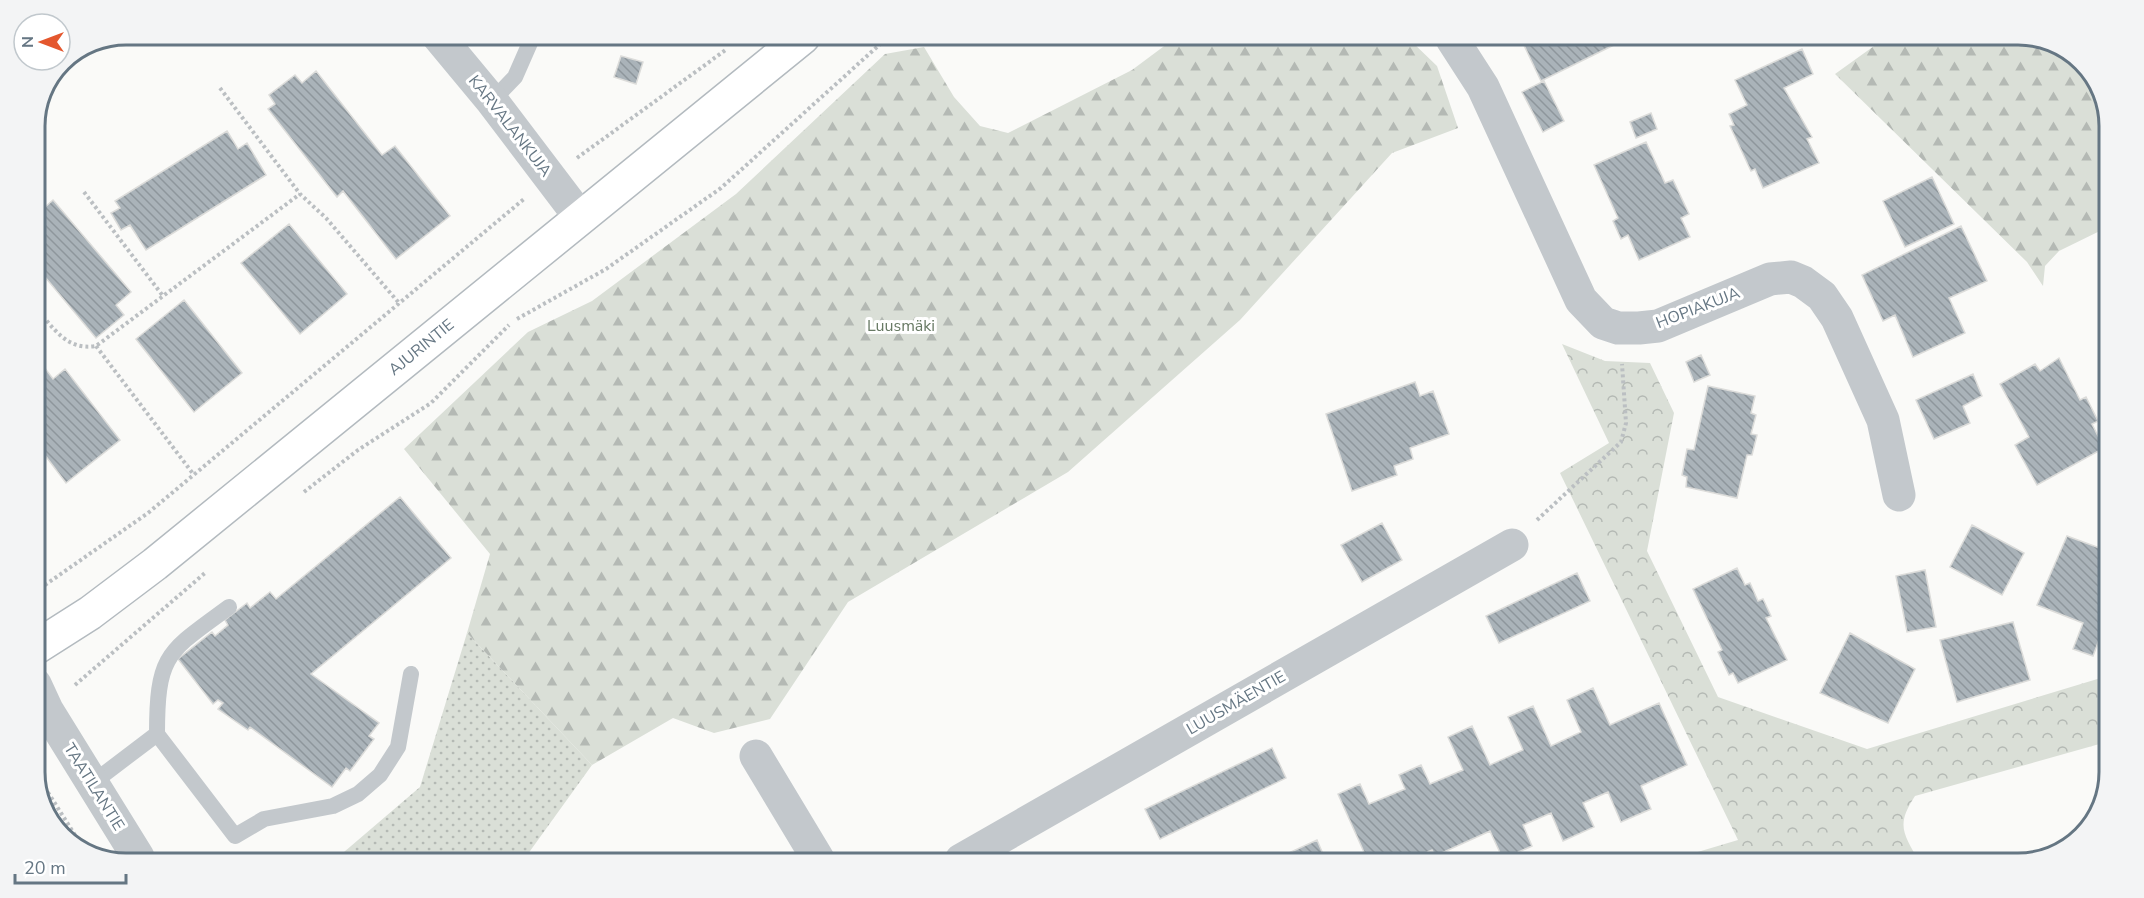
<svg xmlns="http://www.w3.org/2000/svg" width="2144" height="898" viewBox="0 0 2144 898" font-family="'Nunito Sans',sans-serif">
	<defs>
		<pattern id="grass-dots" width="8" height="8" patternUnits="userSpaceOnUse" patternTransform="scale(1.5)"><rect width="8" height="8" fill="#dadfd7"/><path d="M2 2h.1M6 6h.1" fill="none" stroke="#b4b9b4" stroke-width="1.8" stroke-linecap="round"/></pattern>
		<pattern id="forest-firs" width="22" height="20" patternUnits="userSpaceOnUse" patternTransform="scale(1.5)"><rect width="22" height="20" fill="#dadfd7"/><path d="M5 1l3.5 6h-7zM16 11l3.5 6h-7z" fill="#b4b9b4"/></pattern>
		<pattern id="park-crowns" width="20" height="18" patternUnits="userSpaceOnUse" patternTransform="scale(1.5)"><rect width="20" height="18" fill="#dadfd7"/><path d="M2 6a3 3 0 1 1 6 0M12 15a3 3 0 1 1 6 0" fill="none" stroke="#b4b9b4"/></pattern>
		<pattern id="building-back-hatch" width="6" height="6" patternUnits="userSpaceOnUse" patternTransform="scale(1.5)"><rect width="6" height="6" fill="#aab3b9"/><path d="M-1 5l2 2M0 0l6 6M5-1l2 2" fill="none" stroke="#8e969c"/></pattern>
	</defs>
	<rect width="100%" height="100%" fill="#fafaf8"/>
	<path fill="url(#grass-dots)" d="M 467,633 L 592,765 L 525,858 L 337,858 L 420,787 Z"/>
	<path fill="url(#forest-firs)" d="M 1175,38 L 1409,39 L 1437,66 L 1458,128 L 1392,153 L 1240,320 L 1068,472 L 848,602 L 770,719 L 714,733 L 673,718 L 592,765 L 467,633 L 490,554 L 404,449 L 528,332 L 592,301 L 736,194 L 885,54 L 924,47 L 954,97 L 980,126 L 1008,133 L 1132,70 Z
		M 1881,41 L 2053,41 L 2091,70 L 2109,120 L 2108,227 L 2059,251 L 2045,266 L 2043,286 L 2027,262 L 1835,74 Z"/>
	<path fill="url(#park-crowns)" d="M 1562,344 L 1605,361 L 1650,363 L 1674,413 L 1647,551 L 1718,697 L 1867,749 L 2104,677 L 2103,743 L 1915,796 C 1895,826 1904,834 1920,863 L 1664,862 L 1738,840 L 1560,473 L 1609,443 Z"/>
	<path fill="url(#building-back-hatch)" stroke="#dcdcda" stroke-width="1.5" d="M 1521,39 L 1624,40 L 1541,81 Z
		M 1802,49 L 1813,74 L 1784,88 L 1812,137 L 1807,139 L 1819,163 L 1763,188 L 1755,169 L 1751,171 L 1730,126 L 1734,125 L 1729,114 L 1747,105 L 1735,80 Z
		M 621,56 L 643,62 L 636,84 L 614,77 Z
		M 316,71 L 382,155 L 395,146 L 450,216 L 396,259 L 343,191 L 337,197 L 268,109 L 275,104 L 269,95 L 295,75 L 302,83 Z
		M 1544,81 L 1564,121 L 1543,132 L 1522,92 Z
		M 1651,113 L 1657,129 L 1636,138 L 1630,122 Z
		M 227,131 L 238,149 L 247,143 L 266,175 L 146,250 L 130,225 L 121,230 L 111,213 L 120,208 L 115,201 Z
		M 1646,142 L 1665,183 L 1673,180 L 1689,214 L 1681,218 L 1690,237 L 1639,260 L 1628,235 L 1621,239 L 1613,221 L 1618,218 L 1594,165 Z
		M 1932,177 L 1954,224 L 1905,247 L 1883,201 Z
		M 53,200 L 131,292 L 116,305 L 124,315 L 96,338 L 35,265 L 35,216 Z
		M 289,224 L 347,294 L 300,334 L 241,263 Z
		M 1961,226 L 1987,281 L 1949,298 L 1965,333 L 1913,357 L 1895,315 L 1883,321 L 1862,275 Z
		M 184,300 L 242,373 L 194,412 L 136,339 Z
		M 35,355 L 53,379 L 65,369 L 120,440 L 66,483 L 35,442 Z
		M 1701,355 L 1710,375 L 1694,382 L 1686,362 Z
		M 2059,358 L 2080,400 L 2086,397 L 2098,421 L 2092,424 L 2104,448 L 2037,485 L 2015,445 L 2029,437 L 2000,384 L 2035,364 L 2040,371 Z
		M 1973,374 L 1982,396 L 1963,406 L 1970,423 L 1934,439 L 1916,400 Z
		M 1415,382 L 1420,396 L 1433,391 L 1449,434 L 1410,448 L 1413,459 L 1394,466 L 1397,475 L 1352,491 L 1326,414 Z
		M 1708,386 L 1755,396 L 1751,413 L 1756,415 L 1751,434 L 1757,435 L 1752,455 L 1747,455 L 1737,498 L 1686,487 L 1687,477 L 1682,475 L 1687,449 L 1694,450 Z
		M 400,497 L 451,558 L 311,674 L 379,723 L 369,736 L 374,739 L 350,771 L 346,768 L 332,787 L 250,727 L 248,730 L 218,709 L 223,703 L 218,700 L 213,704 L 178,659 L 212,632 L 215,636 L 228,625 L 225,620 L 247,603 L 250,608 L 270,592 L 276,599 Z
		M 1382,523 L 1402,560 L 1362,582 L 1341,545 Z
		M 1972,525 L 2024,553 L 2002,595 L 1950,567 Z
		M 2067,536 L 2105,550 L 2105,612 L 2099,627 L 2103,629 L 2093,656 L 2073,649 L 2083,623 L 2037,605 Z
		M 1737,568 L 1745,585 L 1750,583 L 1758,601 L 1763,599 L 1771,616 L 1766,618 L 1787,660 L 1738,683 L 1733,673 L 1729,675 L 1718,652 L 1722,650 L 1693,589 Z
		M 1925,570 L 1936,627 L 1907,632 L 1896,576 Z
		M 1577,573 L 1590,601 L 1499,643 L 1486,616 Z
		M 2013,622 L 2030,680 L 1957,702 L 1940,640 Z
		M 1850,633 L 1915,669 L 1888,723 L 1820,693 Z
		M 1593,688 L 1610,725 L 1659,703 L 1687,765 L 1641,786 L 1651,809 L 1621,822 L 1608,792 L 1583,803 L 1594,827 L 1563,841 L 1551,813 L 1523,825 L 1532,846 L 1503,859 L 1490,831 L 1435,856 L 1432,850 L 1408,861 L 1368,861 L 1338,794 L 1360,784 L 1369,804 L 1405,789 L 1399,775 L 1421,765 L 1430,784 L 1463,770 L 1448,737 L 1472,726 L 1490,765 L 1523,750 L 1508,717 L 1533,706 L 1551,746 L 1581,732 L 1567,700 Z
		M 1272,748 L 1286,778 L 1160,839 L 1145,809 Z
		M 1317,840 L 1326,861 L 1260,861 L 1277,853 L 1278,858 Z"/>
	<g fill="none" stroke-linecap="round" stroke-linejoin="round">
		<g stroke="#b3babf" stroke-width="36">
			<g id="secondary">
				<path id="s1" d="M 35,648 L 90,613 L 155,564 L 803,37"/>
			</g>
		</g>
		<path stroke="#bbbfc2" stroke-width="4" stroke-dasharray="3 3" stroke-linecap="butt" d="M 220,88 L 300,194 L 326,218 L 399,303
			M 577,158 L 727,49
			M 84,192 L 163,296
			M 35,307 C 53,327 66,351 96,346 L 300,194
			M 517,319 L 606,269 L 721,188 L 888,37
			M 96,346 L 194,475
			M 304,492 L 358,450 L 431,403 L 509,325
			M 1537,520 L 1621,442 L 1626,423 L 1622,364
			M 35,592 L 148,513 L 524,199
			M 75,685 L 205,573
			M 35,772 L 87,854"/>
		<path stroke="#c3c8cc" stroke-width="16" d="M 492,101 L 515,77 L 533,36
			M 157,734 C 157,653 168,652 229,607
			M 91,784 L 157,734 L 235,836 L 264,819 L 333,806 L 358,794 L 380,775 L 398,747 L 411,674"/>
		<path stroke="#c3c8cc" stroke-width="33" d="M 438,36 L 492,101 L 580,217
			M 1452,39 L 1483,87 L 1581,300 L 1603,323 L 1618,328 L 1639,328 L 1658,326 L 1770,279 L 1791,277 L 1803,282 L 1822,296 L 1837,318 L 1883,420 L 1899,495
			M 35,684 L 47,710 L 138,857
			M 756,756 L 818,859
			M 961,860 L 1512,545"/>
		<use href="#secondary" stroke="#fff" stroke-width="33"/>
	</g>
	<g text-anchor="middle" dominant-baseline="central" stroke-width="6" stroke-linejoin="round" paint-order="stroke">
		<g font-size="16" fill="#657683" stroke="#fff">
			<text transform="translate(510 126) rotate(52)">KARVALANKUJA</text>
			<text transform="translate(1698 308) rotate(-21)">HOPIAKUJA</text>
			<text stroke="none"><textPath href="#s1" startOffset="490">AJURINTIE</textPath></text>
			<text transform="translate(1236 703) rotate(-30)">LUUSMÄENTIE</text>
			<text transform="translate(94 787) rotate(58)">TAATILANTIE</text>
		</g>
		<g font-size="16" fill="#687a64" stroke="#fff">
			<text x="901" y="326">Luusmäki</text>
		</g>
	</g>
	<path d="M0 0H2144V898H0ZM126 45H2018A81 81 0 0 1 2099 126V772A81 81 0 0 1 2018 853H126A81 81 0 0 1 45 772V126A81 81 0 0 1 126 45Z" fill="#f3f4f5" fill-rule="evenodd"/>
	<path fill="none" stroke="#657683" stroke-width="3" d="M126 45H2018A81 81 0 0 1 2099 126V772A81 81 0 0 1 2018 853H126A81 81 0 0 1 45 772V126A81 81 0 0 1 126 45Z"/>
	<g transform="translate(42 42) rotate(270)"><circle r="28" fill="#ffffff" stroke="#c1c8cd" stroke-width="1.5"/>
	<path d="M0-4.5L10 22L0 15L-10 22Z" fill="#e4572e"/>
	<text y="-9" font-size="16" font-weight="bold" text-anchor="middle" fill="#657683">N</text>
	</g>
	<path d="M15 874v9h111v-9" fill="none" stroke="#657683" stroke-width="3"/>
	<text x="24" y="874" font-size="18" fill="#657683" stroke="#ffffff" stroke-width="4.5" paint-order="stroke">20 m</text>
</svg>
